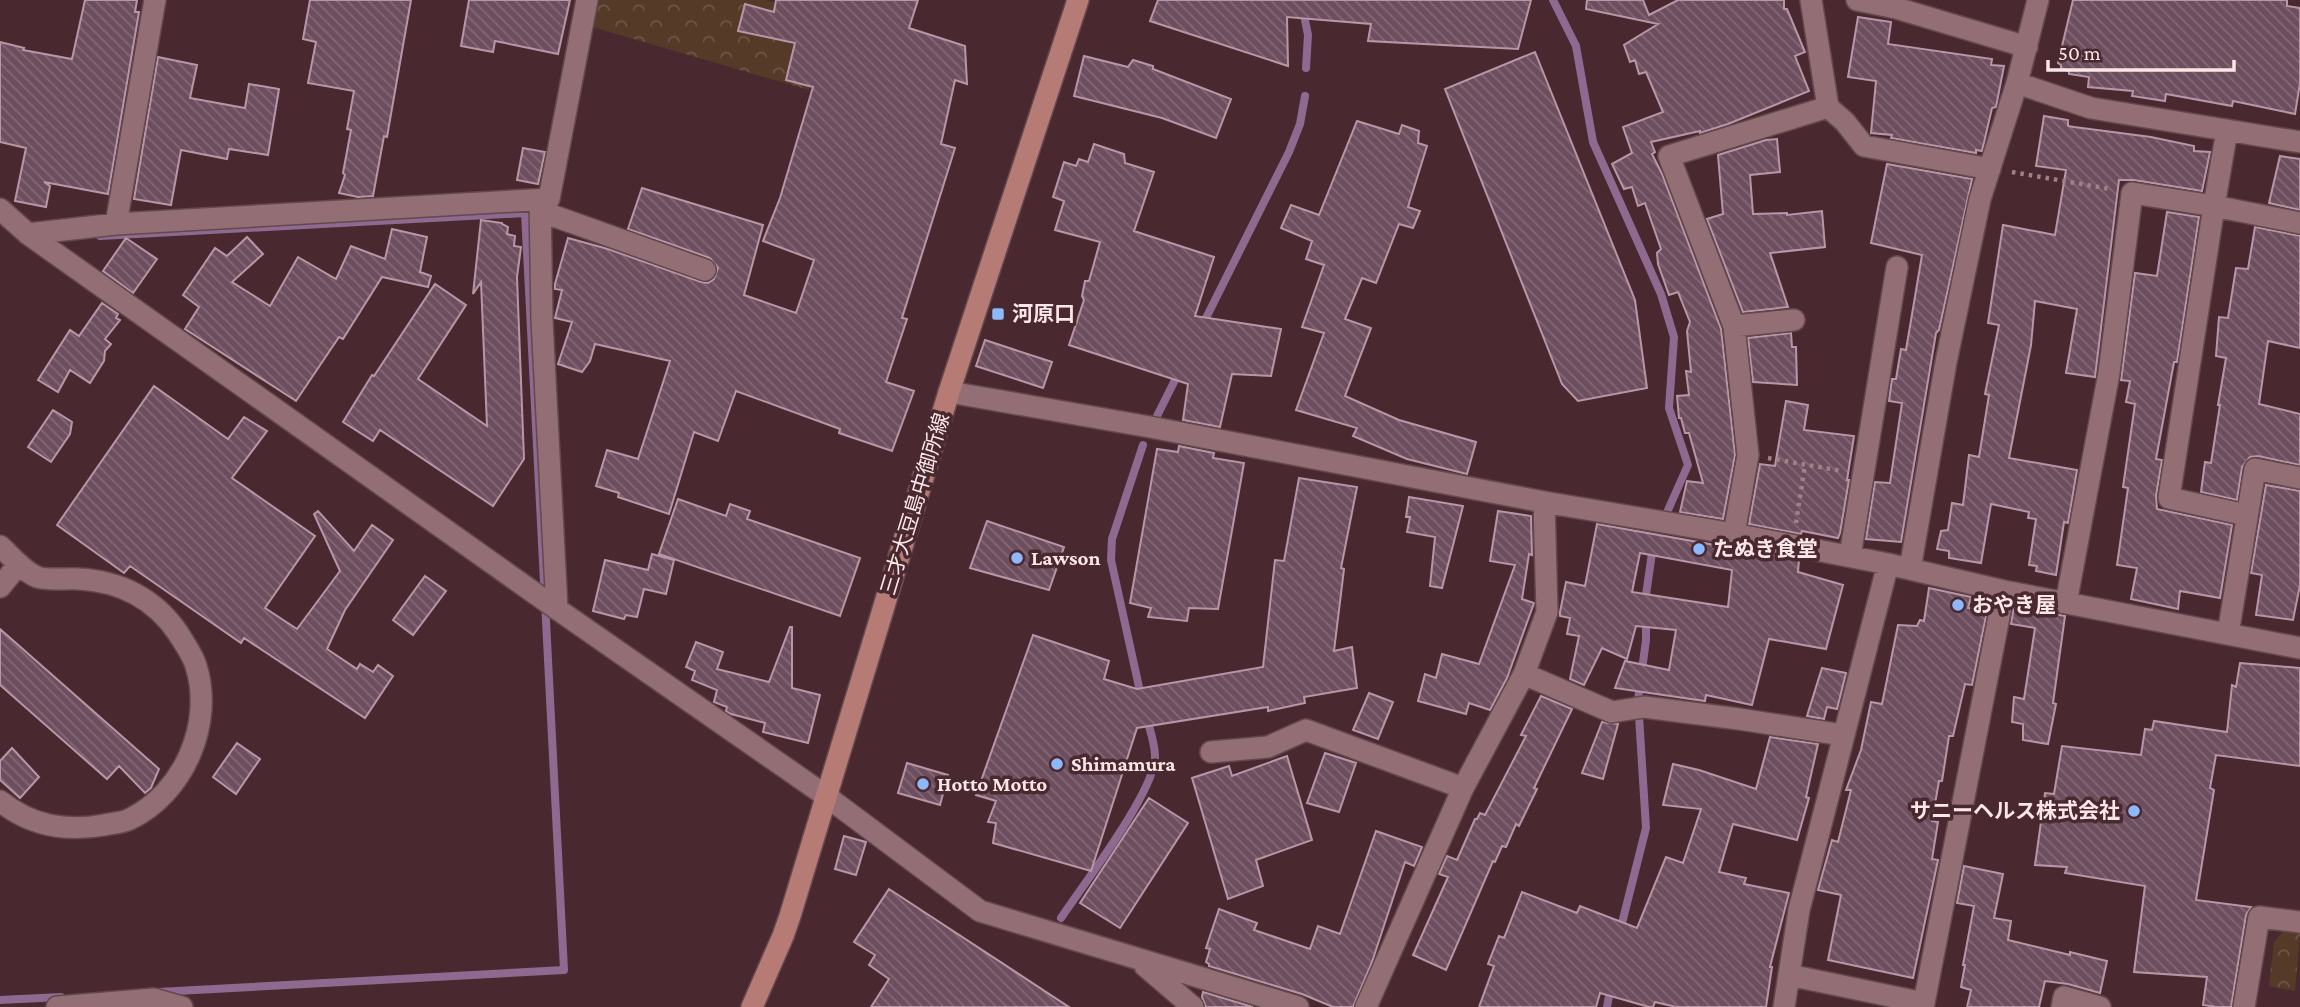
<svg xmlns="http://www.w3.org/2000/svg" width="2300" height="1007" viewBox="0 0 2300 1007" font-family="'Crimson Pro','Noto Sans JP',serif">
	<defs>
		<pattern id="forest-crowns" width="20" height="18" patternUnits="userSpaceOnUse" patternTransform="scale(1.75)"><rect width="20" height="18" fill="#553a28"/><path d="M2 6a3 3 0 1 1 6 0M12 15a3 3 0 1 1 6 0" fill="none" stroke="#6e5647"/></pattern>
		<pattern id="building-back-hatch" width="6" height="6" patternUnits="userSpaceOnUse" patternTransform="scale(1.75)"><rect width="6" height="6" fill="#6d4e5e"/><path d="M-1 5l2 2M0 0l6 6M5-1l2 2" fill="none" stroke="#836875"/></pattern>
	</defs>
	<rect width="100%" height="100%" fill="#49292f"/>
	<path fill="url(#forest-crowns)" d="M 595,0 L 766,0 L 830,21 L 809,90 L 589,26 Z
		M 2283,932 L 2300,934 L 2295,991 L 2269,986 L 2274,942 Z"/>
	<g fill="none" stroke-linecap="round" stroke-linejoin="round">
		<path stroke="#8e6a90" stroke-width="8" d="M 1301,0 L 1308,35 L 1306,68
			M 1553,0 L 1576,46 L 1593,142 L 1661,294 L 1674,337 L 1669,408 L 1688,465 L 1668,510
			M 100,236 L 525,213 L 564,970 L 158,992
			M 1202,326 L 1289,152 L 1300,124 L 1305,96
			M 1157,416 L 1179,372
			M 1645,602 L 1652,553
			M 1141,696 L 1111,560 L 1112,539 L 1143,445
			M 1061,918 C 1083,885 1156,790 1155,756 C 1155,744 1150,730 1147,719
			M 1620,931 L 1646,828 L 1638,700 L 1646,640 L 1646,619
			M 0,1000 L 61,997
			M 1607,1007 L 1611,985"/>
	</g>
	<path fill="url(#building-back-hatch)" stroke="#b996a7" stroke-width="2" fill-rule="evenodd" d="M 85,0 L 137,0 L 135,12 L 139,12 L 108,194 L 44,182 L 50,186 L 46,207 L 15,201 L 26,148 L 0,142 L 0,42 L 24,48 L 23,50 L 72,59 Z
		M 310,0 L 411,0 L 387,137 L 384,136 L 373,196 L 358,197 L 339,193 L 345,175 L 343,173 L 351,130 L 347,129 L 354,91 L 308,83 L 316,42 L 303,39 Z
		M 469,0 L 570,0 L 558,54 L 495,41 L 493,52 L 461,46 Z
		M 776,0 L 918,0 L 909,28 L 965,46 L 967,84 L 955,80 L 941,144 L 955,148 L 902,318 L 907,319 L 886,382 L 914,391 L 892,451 L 839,433 L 840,429 L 736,391 L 718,441 L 694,432 L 669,514 L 618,497 L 619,493 L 596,486 L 607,450 L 638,459 L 670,361 L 595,344 L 590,361 L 582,372 L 558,364 L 572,322 L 555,318 L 562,290 L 555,289 L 555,284 L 568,238 L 608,249 L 701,282 L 708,283 L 714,279 L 718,268 L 710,258 L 628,229 L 642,188 L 763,225 L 744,295 L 796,313 L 814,260 L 763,241 L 780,198 L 813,87 L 786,80 L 795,43 L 738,31 L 745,4 L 774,12 Z
		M 1158,0 L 1531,0 L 1518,49 L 1368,41 L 1371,24 L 1287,17 L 1288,66 L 1150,21 Z
		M 1587,0 L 1643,0 L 1649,15 L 1678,0 L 1784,0 L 1784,9 L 1787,9 L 1805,52 L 1795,56 L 1809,91 L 1728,124 L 1700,133 L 1700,131 L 1651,142 L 1655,152 L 1652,154 L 1662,174 L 1721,329 L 1735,455 L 1723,519 L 1680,512 L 1687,481 L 1703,483 L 1689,433 L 1685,433 L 1681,418 L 1679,418 L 1677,396 L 1689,395 L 1686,371 L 1691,372 L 1687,331 L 1690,322 L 1678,292 L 1669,295 L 1658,264 L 1657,253 L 1661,249 L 1645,203 L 1638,206 L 1632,187 L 1624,189 L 1612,164 L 1632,153 L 1623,127 L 1663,112 L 1646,72 L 1639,74 L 1635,60 L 1630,62 L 1624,45 L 1658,24 L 1586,9 Z
		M 2073,0 L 2287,0 L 2287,6 L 2300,8 L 2300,83 L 2295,114 L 2233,101 L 2232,106 L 2166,94 L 2165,101 L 2132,96 L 2133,91 L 2088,87 L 2089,77 L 2069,74 L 2069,71 L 2061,69 L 2061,65 L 2058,63 Z
		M 1858,17 L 1891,22 L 1888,44 L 1992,59 L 1991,65 L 2004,66 L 1996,107 L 1992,108 L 1982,151 L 1976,150 L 1976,153 L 1891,138 L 1892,135 L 1871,133 L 1876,81 L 1848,77 Z
		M 1535,52 L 1635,300 L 1647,388 L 1578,401 L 1562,384 L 1445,89 Z
		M 1084,56 L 1128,67 L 1133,60 L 1153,66 L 1153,69 L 1231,99 L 1216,138 L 1162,118 L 1074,96 Z
		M 158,57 L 197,65 L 190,98 L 245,108 L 249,84 L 279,89 L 268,155 L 229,149 L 227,159 L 181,150 L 171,205 L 134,199 Z
		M 2044,116 L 2068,120 L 2068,126 L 2074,127 L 2151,137 L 2194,146 L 2194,151 L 2210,152 L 2202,191 L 2134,180 L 2119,180 L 2095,377 L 2066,373 L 2077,309 L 2035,301 L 2031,345 L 2009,458 L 2077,470 L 2068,523 L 2064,522 L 2056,575 L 2036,571 L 2037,566 L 2029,565 L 2036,519 L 2028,518 L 2029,512 L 1991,504 L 1981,563 L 1949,558 L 1949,551 L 1937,549 L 1941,531 L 1948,530 L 1952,503 L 1963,505 L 1969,455 L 1979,457 L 1989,395 L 1985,394 L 1999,325 L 1988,323 L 2003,225 L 2055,235 L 2066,170 L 2036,166 Z
		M 1357,121 L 1399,134 L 1402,125 L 1419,131 L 1418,143 L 1427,146 L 1408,207 L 1420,211 L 1413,228 L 1399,224 L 1376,283 L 1362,278 L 1345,319 L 1371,328 L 1345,396 L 1399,420 L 1476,442 L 1467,474 L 1407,459 L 1353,436 L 1357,428 L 1296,410 L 1324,333 L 1302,327 L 1324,265 L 1306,259 L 1312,241 L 1281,228 L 1291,205 L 1319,215 Z
		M 1777,139 L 1780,172 L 1750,175 L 1753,214 L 1787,213 L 1787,215 L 1822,211 L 1825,247 L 1770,253 L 1788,307 L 1743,312 L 1707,219 L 1723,214 L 1718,155 L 1766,140 Z
		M 1094,144 L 1124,154 L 1125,163 L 1154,172 L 1134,231 L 1214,257 L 1195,316 L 1281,329 L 1271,376 L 1232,374 L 1220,427 L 1183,420 L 1188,384 L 1069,345 L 1084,300 L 1082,296 L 1085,281 L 1089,281 L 1100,242 L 1055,230 L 1064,201 L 1053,197 L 1064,162 L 1076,166 L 1079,159 L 1088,162 Z
		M 523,148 L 545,152 L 538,184 L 517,180 Z
		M 2280,156 L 2300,159 L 2300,210 L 2269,203 Z
		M 1887,164 L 1972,179 L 1939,330 L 1936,333 L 1901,542 L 1866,539 L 1875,482 L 1890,483 L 1902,403 L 1889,401 L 1892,379 L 1896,379 L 1901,349 L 1906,350 L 1922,255 L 1871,243 Z
		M 2167,212 L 2199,217 L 2177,362 L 2174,362 L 2156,459 L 2162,460 L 2156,496 L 2157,509 L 2232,525 L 2220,598 L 2180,591 L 2178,609 L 2131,599 L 2137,568 L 2117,565 L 2128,488 L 2123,487 L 2135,404 L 2126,402 L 2130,381 L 2121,380 L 2135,273 L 2157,276 Z
		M 481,220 L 502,223 L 502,224 L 508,227 L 507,234 L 515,236 L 514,246 L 521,247 L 517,277 L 524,459 L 493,506 L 380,430 L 373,441 L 343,422 L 372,375 L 374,376 L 435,284 L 466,305 L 418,379 L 487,426 L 481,282 L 473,294 Z
		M 2255,227 L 2300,236 L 2300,348 L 2268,341 L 2259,404 L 2300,414 L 2300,465 L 2258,456 L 2250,457 L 2242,467 L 2237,500 L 2201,492 L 2205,462 L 2211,463 L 2220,405 L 2218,405 L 2226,358 L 2216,356 L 2219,317 L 2228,318 L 2236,268 L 2248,269 Z
		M 392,229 L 427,237 L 420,272 L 431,276 L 428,287 L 382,277 L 343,339 L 339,337 L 296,401 L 185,329 L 199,307 L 183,295 L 215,248 L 227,256 L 247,237 L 263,254 L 232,282 L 270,306 L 298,257 L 336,279 L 351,246 L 385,259 Z
		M 126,238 L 157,259 L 133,293 L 103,271 Z
		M 102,303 L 118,314 L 116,318 L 120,320 L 105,339 L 111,344 L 105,351 L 104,361 L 90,383 L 70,370 L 58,392 L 38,380 L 70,330 L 79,336 Z
		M 1791,333 L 1792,347 L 1796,347 L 1797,385 L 1753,382 L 1748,338 Z
		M 985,340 L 1052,362 L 1043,388 L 976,366 Z
		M 154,386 L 228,439 L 244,417 L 267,431 L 232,478 L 315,536 L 265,608 L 297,629 L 340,571 L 314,514 L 318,511 L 354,551 L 372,525 L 393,540 L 345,610 L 327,649 L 357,669 L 360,664 L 373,672 L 378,665 L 393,676 L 365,718 L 244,638 L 241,643 L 130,566 L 124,573 L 57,525 Z
		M 1786,401 L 1808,405 L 1804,430 L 1854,436 L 1847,480 L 1849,480 L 1840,533 L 1838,538 L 1802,531 L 1801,534 L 1749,524 L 1760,464 L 1775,466 Z
		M 53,410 L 72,422 L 70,434 L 51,462 L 28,447 Z
		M 1179,446 L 1214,453 L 1213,458 L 1244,463 L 1218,609 L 1189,608 L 1187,621 L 1148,617 L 1151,608 L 1130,603 L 1157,449 L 1178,452 Z
		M 1299,478 L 1357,487 L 1341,568 L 1344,569 L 1334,651 L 1352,647 L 1357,688 L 1304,697 L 1305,703 L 1268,711 L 1268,707 L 1137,728 L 1091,871 L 993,843 L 996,823 L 988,822 L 996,801 L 976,795 L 1033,635 L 1109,661 L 1104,679 L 1137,689 L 1263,667 L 1275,560 L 1284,561 Z
		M 2266,485 L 2300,491 L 2300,585 L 2293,620 L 2256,615 L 2262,575 L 2251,573 Z
		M 1409,497 L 1463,506 L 1442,588 L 1430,586 L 1435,537 L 1407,532 L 1410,517 L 1406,517 Z
		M 678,499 L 726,516 L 730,504 L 750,511 L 747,519 L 860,558 L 840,616 L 659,554 Z
		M 1498,511 L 1531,516 L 1532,555 L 1529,554 L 1522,599 L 1534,603 L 1507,678 L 1490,710 L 1469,703 L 1466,714 L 1418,701 L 1425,674 L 1436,678 L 1442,654 L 1479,664 L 1515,565 L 1490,561 Z
		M 987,521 L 1064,547 L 1049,590 L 970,568 Z
		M 1597,524 L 1799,560 L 1798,572 L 1843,585 L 1826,649 L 1769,639 L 1752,705 L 1706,695 L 1705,701 L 1615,688 L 1625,661 L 1669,670 L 1676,630 L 1636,626 L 1627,659 L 1602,648 L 1584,685 L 1570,679 L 1579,636 L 1567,634 L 1570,618 L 1560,616 L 1560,612 L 1566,582 L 1585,586 ZM 1640,553 L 1732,570 L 1728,607 L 1632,592 Z
		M 652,554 L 674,560 L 666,594 L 644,589 L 637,617 L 626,615 L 624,619 L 593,611 L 605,560 L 648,570 Z
		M 425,576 L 446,591 L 413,635 L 393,620 Z
		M 1929,588 L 1971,597 L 1968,608 L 1987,611 L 1972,685 L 1965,684 L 1953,736 L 1949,736 L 1942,781 L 1939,781 L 1932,821 L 1938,822 L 1932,859 L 1938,860 L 1913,978 L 1828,960 L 1841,895 L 1818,890 L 1832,840 L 1838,842 L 1851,790 L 1846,790 L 1861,750 L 1871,702 L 1882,704 L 1898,625 L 1917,626 L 1920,620 L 1924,621 Z
		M 2014,606 L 2065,616 L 2053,703 L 2056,704 L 2048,744 L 2023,740 L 2023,724 L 2012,722 L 2014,697 L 2024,699 L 2035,628 L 2011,624 Z
		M 790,627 L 792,627 L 792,688 L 820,695 L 808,743 L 763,732 L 765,723 L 731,714 L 726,711 L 727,707 L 714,702 L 717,690 L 692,680 L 695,671 L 686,667 L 696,642 L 723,652 L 717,669 L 769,682 Z
		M 0,629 L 159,769 L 151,788 L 145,793 L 119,766 L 107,779 L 0,685 Z
		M 2240,663 L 2300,668 L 2300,766 L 2216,755 L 2210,788 L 2214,790 L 2196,900 L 2251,907 L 2246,915 L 2231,1007 L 2217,1007 L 2203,1005 L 2207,977 L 2134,972 L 2145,886 L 2065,873 L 2067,867 L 2035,865 L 2045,793 L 2054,794 L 2062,746 L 2141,755 L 2145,729 L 2152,730 L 2154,721 L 2227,732 L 2232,685 L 2236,687 Z
		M 1822,668 L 1846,673 L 1837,709 L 1827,707 L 1824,719 L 1807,716 Z
		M 1369,693 L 1393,702 L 1378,739 L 1353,730 Z
		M 1541,696 L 1572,709 L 1534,788 L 1537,789 L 1519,826 L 1516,824 L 1506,847 L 1502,846 L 1495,862 L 1493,861 L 1446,970 L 1413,955 L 1448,877 L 1439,874 L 1447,856 L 1457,860 L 1475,819 L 1477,819 L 1480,813 L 1485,815 L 1526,736 L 1521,735 Z
		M 1602,722 L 1618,724 L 1603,779 L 1582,773 Z
		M 1770,737 L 1818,744 L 1806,797 L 1809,798 L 1797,840 L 1733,824 L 1719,872 L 1746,878 L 1744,884 L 1789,893 L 1770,967 L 1772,967 L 1766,1007 L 1676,1007 L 1655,1002 L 1653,1007 L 1649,1007 L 1600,993 L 1596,1007 L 1479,1007 L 1494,966 L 1488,964 L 1499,936 L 1504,938 L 1522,892 L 1577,913 L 1580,906 L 1637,928 L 1666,857 L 1683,863 L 1701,809 L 1663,805 L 1673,764 L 1699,770 L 1756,789 Z
		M 237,743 L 260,759 L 236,794 L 213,777 Z
		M 12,748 L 39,777 L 20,798 L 0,780 L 0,761 Z
		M 1325,753 L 1356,763 L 1339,812 L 1307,803 Z
		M 1287,756 L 1312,840 L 1256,860 L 1263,886 L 1228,899 L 1192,778 L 1229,766 L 1232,776 Z
		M 907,763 L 948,775 L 940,805 L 898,793 Z
		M 1149,798 L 1188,823 L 1120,928 L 1080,903 Z
		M 1376,831 L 1422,847 L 1414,866 L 1405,862 L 1372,962 L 1353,1007 L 1333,1007 L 1302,994 L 1209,966 L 1209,964 L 1206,962 L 1210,949 L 1206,948 L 1219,909 L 1257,923 L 1254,930 L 1310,949 L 1318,926 L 1340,934 Z
		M 844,836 L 866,842 L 856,875 L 835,869 Z
		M 1964,866 L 2003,874 L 1994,918 L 2011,921 L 2008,940 L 2070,955 L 2070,952 L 2107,961 L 2100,993 L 2068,984 L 2045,981 L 2039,1007 L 1967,1007 L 1971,990 L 1961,987 L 1965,965 L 1963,965 L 1974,906 L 1957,903 Z
		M 889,889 L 1069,1007 L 871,1007 L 889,979 L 869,965 L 875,955 L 854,942 Z
		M 1203,992 L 1253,1007 L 1206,1007 L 1202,997 Z"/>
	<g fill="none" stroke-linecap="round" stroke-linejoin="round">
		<g stroke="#63484d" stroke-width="24">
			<path id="minor" d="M 1811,0 L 1828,107 L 1845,122 L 1864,146 L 1990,169
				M 1857,0 L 1896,8 L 2027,47
				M 2017,83 L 2091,108 L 2300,142
				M 2227,130 L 2214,206 L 2300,223
				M 540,200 L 542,321 L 557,609
				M 0,209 L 28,234 L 557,609 L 826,796 L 980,911 L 1298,1007
				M 540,211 L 705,270
				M 116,224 L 155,0
				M 28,234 L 116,224 L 549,199 L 587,0
				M 1734,326 L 1794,320
				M 949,392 L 1150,427 L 1544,502 L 1734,534 L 1888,564 L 2004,591 L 2300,648
				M 1734,534 L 1748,455 L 1734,326 L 1669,156 L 1828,107
				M 0,546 C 11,556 23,571 37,577 C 48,581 67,578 79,579 C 120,581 155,599 178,633 C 184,643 193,655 196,666 C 214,723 184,793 130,819 C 123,823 112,823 104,825 C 65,832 31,826 0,801
				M 1850,556 L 1897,267
				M 1910,569 L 1946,362 L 1980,199 L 2017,83 L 2038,0
				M 0,587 L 19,564
				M 2066,603 L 2109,373 L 2132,193 L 2214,206 L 2169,498 L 2246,515
				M 2228,634 L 2255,469 L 2300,478
				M 1524,674 L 1612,712 L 1644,707 L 1739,719 L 1843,735
				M 1211,752 L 1268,747 L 1306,730 L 1463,788
				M 1145,966 L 1193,1007
				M 1789,975 L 1924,1003 L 2004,591
				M 57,1007 L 154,999 L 182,1007
				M 1366,1007 L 1463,788 L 1524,674 L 1547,612 L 1544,502
				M 1784,1007 L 1799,910 L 1888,564
				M 2062,1007 L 2064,997 L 2100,1007
				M 2244,1007 L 2259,917 L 2300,922"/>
		</g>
		<g stroke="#63484d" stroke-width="24">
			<path id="major" d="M 752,1007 L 783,936 L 790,916 L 949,392 L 1078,0"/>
		</g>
		<path stroke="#9d8286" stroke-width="4.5" stroke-dasharray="3.5 5" stroke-linecap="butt" d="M 2012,172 L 2110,189
			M 1768,458 L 1842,471
			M 1796,523 L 1805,465"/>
		<use href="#minor" stroke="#936e74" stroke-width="21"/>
		<use href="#major" stroke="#b67b75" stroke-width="21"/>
	</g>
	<g fill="#8db9fc" stroke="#49292f" stroke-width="2.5">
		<rect x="991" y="307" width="14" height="14" rx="3.5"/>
		<circle cx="1699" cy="549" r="7"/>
		<circle cx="1017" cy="558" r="7"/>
		<circle cx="1958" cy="605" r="7"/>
		<circle cx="1057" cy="764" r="7"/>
		<circle cx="923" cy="784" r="7"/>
		<circle cx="2134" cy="811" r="7"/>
	</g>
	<g text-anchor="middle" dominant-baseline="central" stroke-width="7" stroke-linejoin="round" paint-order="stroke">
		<g font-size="21" font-weight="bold" fill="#fbe6e8" stroke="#49292f" text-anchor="start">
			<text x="1012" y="314">河原口</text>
			<text x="1713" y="549">たぬき食堂</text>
			<text x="1031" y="558">Lawson</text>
			<text x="1972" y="605">おやき屋</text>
			<text x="1071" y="764">Shimamura</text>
			<text x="937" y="784">Hotto Motto</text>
			<text x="2120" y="811" text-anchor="end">サニーヘルス株式会社</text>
		</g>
		<g font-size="21" fill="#fbe6e8" stroke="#49292f">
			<text transform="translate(915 504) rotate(-73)">三才大豆島中御所線</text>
		</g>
	</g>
	<path d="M2048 60v10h186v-10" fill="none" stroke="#fbe6e8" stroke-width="3.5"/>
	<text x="2058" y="60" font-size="21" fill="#fbe6e8" stroke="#49292f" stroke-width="5" paint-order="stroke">50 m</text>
</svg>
